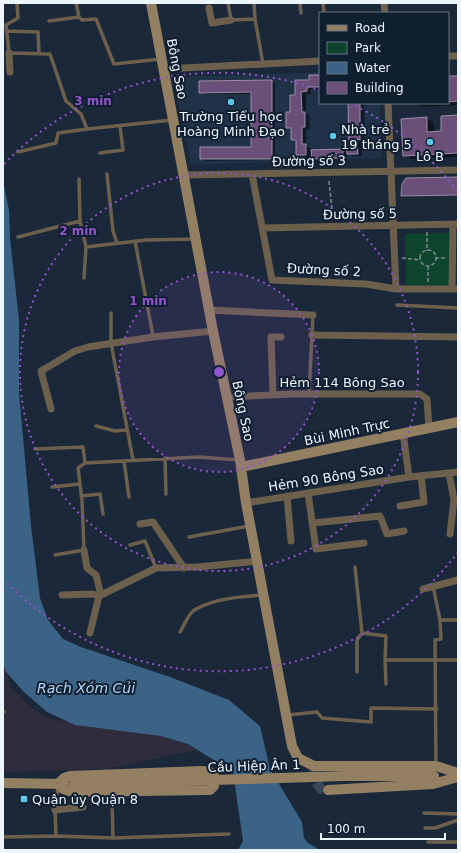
<svg xmlns="http://www.w3.org/2000/svg" width="461" height="853" viewBox="0 0 461 853" font-family="'DejaVu Sans',sans-serif">
	<rect width="100%" height="100%" fill="#1a283a"/>
	<path fill="#1f3248" d="M 320,72 L 320,103 L 380,103 L 382,158 L 191,165 L 173,77 Z"/>
	<path fill="#2f2c3d" d="M 3,657 L 11,688 L 32,708 L 51,719 L 82,724 L 163,730 L 196,750 L 107,769 L 3,772 Z"/>
	<path fill="#0c442c" d="M 449,233 L 449,285 L 406,285 L 405,234 Z"/>
	<path fill="#3b6386" d="M 3,181 L 9,210 L 10,238 L 19,320 L 19,393 L 31,526 L 40,598 L 48,620 L 63,639 L 81,647 L 170,677 L 229,700 L 260,726 L 270,769 L 302,822 L 304,838 L 308,843 L 320,850 L 238,850 L 243,841 L 233,772 L 188,744 L 161,736 L 75,725 L 47,712 L 24,692 L 6,672 L 3,664 Z"/>
	<path fill="#0007" d="M 320,76 L 320,89 L 311,89 L 311,94 L 306,94 L 306,113 L 309,115 L 310,129 L 306,130 L 306,146 L 310,148 L 310,151 L 342,150 L 348,153 L 350,144 L 349,103 L 364,103 L 365,142 L 362,142 L 362,156 L 352,156 L 347,153 L 347,160 L 317,161 L 312,157 L 302,157 L 297,155 L 297,142 L 292,139 L 292,130 L 287,127 L 291,113 L 296,96 L 310,81 Z
		M 271,81 L 275,83 L 275,160 L 205,161 L 201,159 L 252,148 L 252,94 L 204,94 L 200,92 Z
		M 458,102 L 458,105 L 422,107 L 416,103 Z
		M 458,116 L 458,157 L 411,159 L 404,155 L 426,118 L 433,122 L 434,132 L 442,132 Z
		M 458,178 L 458,196 L 402,196 Z"/>
	<path fill="#6a4f78" stroke="#9d8ea6" d="M 309,75 L 320,75 L 320,87 L 307,87 L 307,91 L 301,92 L 302,112 L 305,112 L 305,127 L 302,127 L 302,144 L 306,144 L 306,155 L 296,155 L 296,140 L 291,140 L 291,128 L 286,128 L 286,112 L 290,112 L 290,95 L 295,95 L 295,80 L 309,80 Z
		M 448,76 L 458,76 L 458,101 L 448,102 Z
		M 272,80 L 272,159 L 200,159 L 200,147 L 251,147 L 251,92 L 199,93 L 199,81 Z
		M 348,103 L 360,103 L 360,140 L 357,139 L 358,154 L 347,154 L 346,143 L 349,143 Z
		M 458,115 L 458,153 L 403,156 L 401,119 L 427,117 L 427,132 L 441,131 L 441,116 Z
		M 343,149 L 343,158 L 312,159 L 311,150 Z
		M 458,177 L 458,195 L 401,196 L 402,184 L 406,178 Z"/>
	<g fill="none" stroke-linecap="round" stroke-linejoin="round">
		<path stroke="#3a4758" stroke-width="10" stroke-dasharray="10 5" stroke-linecap="butt" d="M 314,768 L 315,781 L 321,789 L 328,790"/>
		<path stroke="#7d8897" stroke-width="1.5" stroke-dasharray="4 2" stroke-linecap="butt" d="M 329,181 L 333,219
			M 427,232 L 427,251
			M420 258a8 8 0 1 1 16 0a8 8 0 1 1-16 0Z
			M 402,258 L 420,260
			M 435,258 L 446,258
			M 428,266 L 428,282"/>
		<path stroke="#6c604d" stroke-width="3.5" d="M 17,3 L 18,18 L 6,25 L 9,53 L 50,54 L 66,101 L 81,114 L 87,129 L 172,120
			M 76,3 L 79,17
			M 228,3 L 231,20 L 255,19
			M 254,3 L 255,19 L 263,64
			M 300,3 L 301,13
			M 323,3 L 324,13
			M 49,21 L 79,17 L 82,20 L 96,19 L 114,64 L 161,59
			M 7,31 L 38,32 L 39,54
			M 18,152 L 56,143 L 58,133 L 87,129
			M 100,153 L 123,150 L 120,126
			M 107,174 L 113,231 L 117,243
			M 79,179 L 80,221 L 86,247 L 146,240 L 195,239
			M 18,237 L 80,221
			M 135,241 L 153,336
			M 84,278 L 86,247
			M 397,305 L 458,308
			M 111,313 L 111,343 L 133,460
			M 309,394 L 313,315
			M 96,426 L 115,431 L 127,430
			M 35,449 L 83,447 L 85,463 L 199,457 L 239,460
			M 165,458 L 166,494
			M 124,461 L 129,497
			M 52,487 L 80,484
			M 81,496 L 100,494 L 103,514
			M 189,537 L 249,526
			M 130,545 L 145,541 L 156,568
			M 55,555 L 84,550 L 82,500 L 78,468 L 85,463
			M 355,567 L 362,633 L 386,636 L 385,660 L 458,660
			M 433,586 L 440,620 L 441,639 L 435,640 L 436,766
			M 440,620 L 458,620
			M 180,632 C 184,626 188,615 193,611 C 210,599 243,596 263,595
			M 385,660 L 386,684
			M 357,672 L 357,640 L 362,633
			M 3,711 L 4,712
			M 288,715 L 317,712 L 322,718 L 371,722 L 371,708 L 437,709
			M 58,787 L 55,810 L 56,836 L 113,838
			M 112,800 L 113,838 L 229,834
			M 424,813 L 458,814
			M 425,828 L 435,828 L 458,820
			M 3,837 L 56,836
			M 428,842 L 458,842"/>
		<path stroke="#6c604d" stroke-width="7" d="M 384,3 L 385,13
			M 209,8 L 212,23 L 231,20
			M 9,53 L 10,72
			M 448,56 L 458,56
			M 164,69 L 320,61
			M 388,103 L 396,289
			M 252,174 L 272,280 L 366,284 L 396,289 L 458,289
			M 184,175 L 458,170
			M 262,228 L 458,224
			M 452,289 L 453,224
			M 209,310 L 313,315
			M 312,335 L 458,337
			M 273,395 L 271,337 L 281,337
			M 227,397 L 291,394 L 420,394 L 427,399 L 429,428
			M 51,409 L 41,371 L 75,351 L 88,347 L 153,337 L 213,331
			M 403,433 L 409,477 L 458,472
			M 449,473 L 454,500 L 450,534
			M 308,493 L 316,549 L 364,543
			M 287,496 L 291,541
			M 246,503 L 409,477
			M 400,506 L 424,502 L 421,476
			M 313,523 L 380,516 L 387,534 L 404,531
			M 140,524 L 153,522 L 184,568
			M 84,550 L 87,568 L 96,575 L 101,595
			M 423,589 L 458,580
			M 62,595 L 93,594 L 99,596 L 156,568 L 198,567 L 258,561
			M 90,633 L 99,596
			M 55,810 L 83,807"/>
		<path stroke="#938062" stroke-width="10" d="M 151,3 L 213,331 L 240,460 L 246,503 L 292,746 L 298,758 L 314,766 L 436,766 L 458,773
			M 241,467 L 458,422
			M 202,771 L 210,772 L 214,775 L 214,786 L 210,790 L 72,792 L 63,789 L 58,784 L 64,778 L 70,776 Z
			M 3,783 L 64,784
			M 328,790 L 433,784 L 458,777"/>
		<path stroke="#938062" stroke-width="10" d="M 74,784 L 345,776 L 434,776"/>
	</g>
	<circle cx="219" cy="372" r="100" fill="#9254cc" fill-opacity=".12"/>
	<g fill="none" stroke="#9254cc" stroke-width="2" stroke-dasharray="2 4">
		<circle cx="219" cy="372" r="100"/>
		<circle cx="219" cy="372" r="199"/>
		<path d="M458 552A299 299 0 0 1 4 580M4 164A299 299 0 0 1 319 90M350 103A299 299 0 0 1 458 192"/>
	</g>
	<g fill="#5cc7e8" stroke="#101f30" stroke-width="1.5">
		<circle cx="231" cy="102" r="4"/>
		<circle cx="333" cy="136" r="4"/>
		<circle cx="430" cy="142" r="4"/>
		<rect x="20" y="795" width="8" height="8" rx="2"/>
	</g>
	<g text-anchor="middle" dominant-baseline="central" stroke-width="4" stroke-linejoin="round" paint-order="stroke">
		<g font-size="13" fill="#edf5ff" stroke="#101f30">
			<text transform="translate(177 69) rotate(79)">Bông Sao</text>
			<text transform="translate(309 161) rotate(-1)">Đường số 3</text>
			<text transform="translate(360 214) rotate(-1)">Đường số 5</text>
			<text transform="translate(324 270) rotate(3)">Đường số 2</text>
			<text x="342" y="382">Hẻm 114 Bông Sao</text>
			<text transform="translate(243 411) rotate(78)">Bông Sao</text>
			<text transform="translate(347 432) rotate(-12)">Bùi Minh Trực</text>
			<text transform="translate(326 478) rotate(-9)">Hẻm 90 Bông Sao</text>
			<text transform="translate(254 766) rotate(-2)">Cầu Hiệp Ân 1</text>
		</g>
		<g font-size="13" fill="#edf5ff" stroke="#101f30">
			<text x="231" y="116">Trường Tiểu học<tspan x="231" dy="15">Hoàng Minh Đạo</tspan></text>
			<text x="341" y="129" text-anchor="start">Nhà trẻ<tspan x="341" dy="15">19 tháng 5</tspan></text>
			<text x="430" y="156">Lô B</text>
			<text x="32" y="799" text-anchor="start">Quận ủy Quận 8</text>
		</g>
		<g font-size="14" font-style="italic" fill="#b2d7f9" stroke="#101f30">
			<text x="86" y="688">Rạch Xóm Củi</text>
		</g>
	</g>
	<circle cx="219" cy="372" r="6" fill="#9254cc" stroke="#101f30" stroke-width="2"/>
	<g font-size="12" text-anchor="middle" font-weight="bold" fill="#9254cc" stroke="#101f30" stroke-width="4" stroke-linejoin="round" paint-order="stroke">
		<text x="93" y="105">3 min</text>
		<text x="78" y="235">2 min</text>
		<text x="148" y="305">1 min</text>
	</g>
	<rect width="461" height="853" fill="none" stroke="#edf5ff" stroke-width="8"/>
	<rect x="319" y="12" width="130" height="92" fill="#101f30" stroke="#687583"/>
	<rect x="327" y="25" width="20" height="6" fill="#938062" stroke="#687583"/>
	<text x="355" y="32" font-size="12" fill="#edf5ff">Road</text>
	<rect x="327" y="42" width="20" height="12" fill="#0c442c" stroke="#687583"/>
	<text x="355" y="52" font-size="12" fill="#edf5ff">Park</text>
	<rect x="327" y="62" width="20" height="12" fill="#3b6386" stroke="#687583"/>
	<text x="355" y="72" font-size="12" fill="#edf5ff">Water</text>
	<rect x="327" y="82" width="20" height="12" fill="#6a4f78" stroke="#687583"/>
	<text x="355" y="92" font-size="12" fill="#edf5ff">Building</text>
	<path d="M321 833v6h124v-6" fill="none" stroke="#edf5ff" stroke-width="2"/>
	<text x="327" y="833" font-size="12" fill="#edf5ff" stroke="#101f30" stroke-width="3" paint-order="stroke">100 m</text>
</svg>
